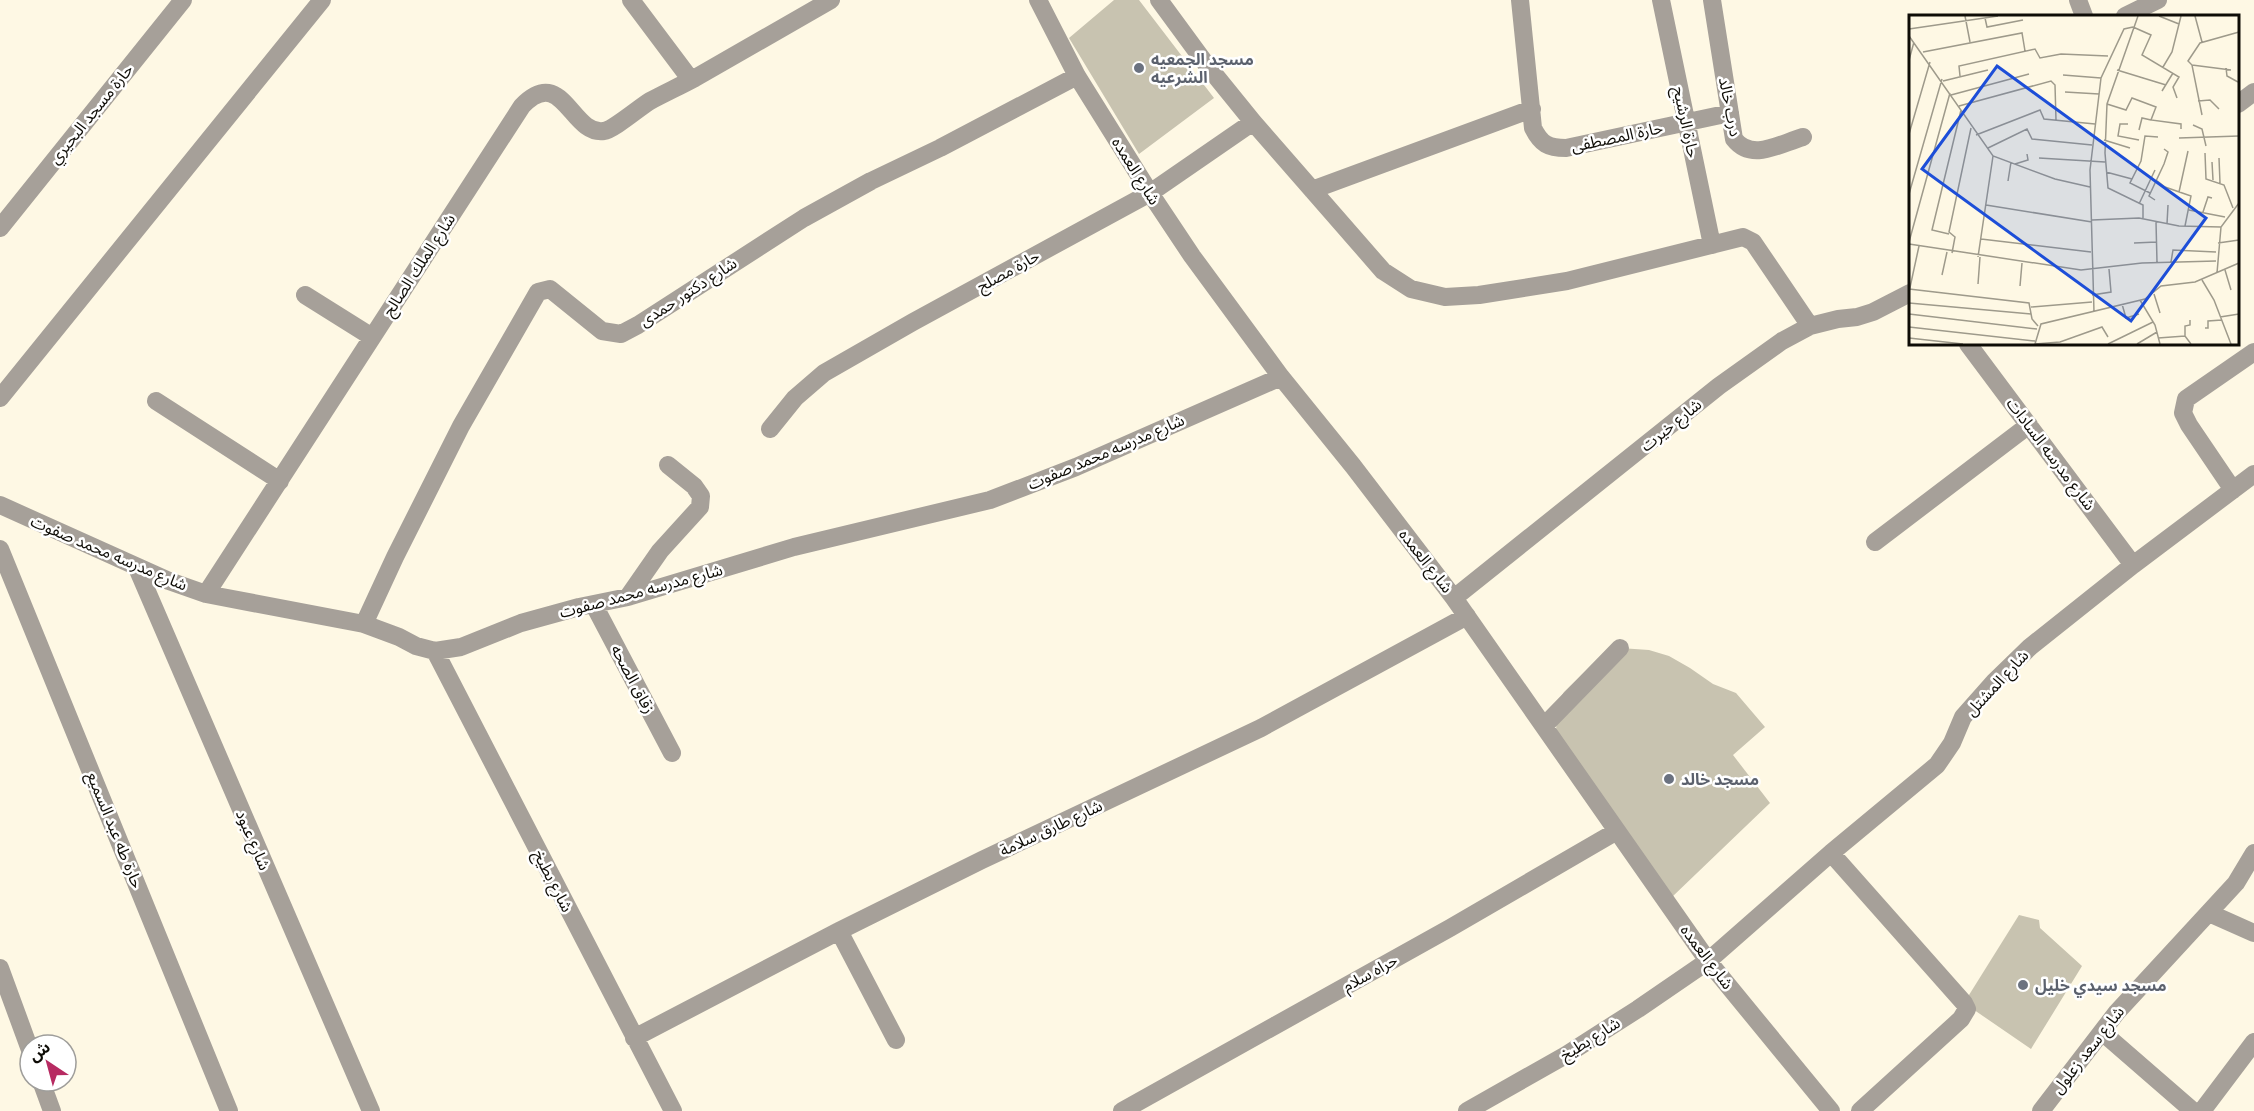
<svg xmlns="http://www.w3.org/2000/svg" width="2254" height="1111" viewBox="0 0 2254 1111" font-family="Raleway,'Noto Sans Arabic',sans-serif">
	<rect width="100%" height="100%" fill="#fef8e4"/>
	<path fill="#c8c3b0" d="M 1114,0 L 1139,0 L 1214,98 L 1139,154 L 1069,38 Z
		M 1620,648 L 1649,650 L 1669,656 L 1690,668 L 1713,684 L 1736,693 L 1765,727 L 1733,755 L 1770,803 L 1672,897 L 1556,735 L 1557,703 L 1564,692 L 1599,658 Z
		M 2019,915 L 2039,920 L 2040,928 L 2082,966 L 2031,1049 L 1964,1003 Z"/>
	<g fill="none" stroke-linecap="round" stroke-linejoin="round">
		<path stroke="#a6a099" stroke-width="18" d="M 631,0 L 691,80
			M 1038,0 L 1077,76 L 1150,193 L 1192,256 L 1281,377 L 1353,466 L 1454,598 L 1708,961 L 1831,1111
			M 1159,0 L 1206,64 L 1253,122 L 1383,271 L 1411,289 L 1445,297 L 1479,295 L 1567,281 L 1743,237 L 1753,242 L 1810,326
			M 1520,0 L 1533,128 C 1541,144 1548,148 1566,148 L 1730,113
			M 1661,0 L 1712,245
			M 1712,0 L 1734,139 C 1752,162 1779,144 1803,137
			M 2078,0 L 2084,16
			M 2125,16 L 2158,0
			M 2238,104 L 2254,92
			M 1312,190 L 1532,109
			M 0,228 L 183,0
			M 305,295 L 372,337
			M 1968,344 L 2133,565
			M 0,398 L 322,0
			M 156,401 L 280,481
			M 770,429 L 795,398 L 824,373 L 913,322 L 1150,193 L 1253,122
			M 2233,490 L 2189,425 L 2183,413 L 2186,399 L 2254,352
			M 0,505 L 169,581 L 206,594 L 364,624 L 399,637 L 416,646 L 435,651 L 461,647 L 521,623 L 579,607 L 628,597 L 794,547 L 990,500 L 1076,467 L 1281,377
			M 1875,542 L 2029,425
			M 0,549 L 229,1111
			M 137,568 L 371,1111
			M 206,594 L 522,106 C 563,64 571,136 604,131 C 613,130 640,107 650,101 C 665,93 680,86 695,78 C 740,52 785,26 831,0
			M 628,597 L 660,551 L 700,507 L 701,496 L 694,486 L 668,465
			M 1454,598 L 1719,386 L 1782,341 L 1810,326 L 1838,319 L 1857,317 L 1873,312 L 1910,293
			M 594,605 L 672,753
			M 364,624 L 395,557 L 461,426 L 538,292 L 550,289 L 602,331 L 621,334 L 638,325 L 804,218 L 871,181 L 940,148 L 1077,76
			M 435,651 L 673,1111
			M 1544,726 L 1620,648
			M 1831,853 L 1964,1003 L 1967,1009 L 1961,1019 L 1860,1111
			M 2209,913 L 2254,933
			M 839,931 L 896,1040
			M 0,968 L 30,1050
			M 2102,1032 L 2193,1111
			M 634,1038 L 839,931 L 982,860 L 1261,728 L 1467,616
			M 41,1081 L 52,1111
			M 1122,1111 L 1450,928 L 1617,831
			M 1467,1111 L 1566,1055 L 1638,1009 L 1708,961 L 1831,853 L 1937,765 L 1952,743 L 1963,717 L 1994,682 L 2030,647 L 2133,565 L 2254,474
			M 2041,1111 L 2117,1012 L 2236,883 L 2254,853
			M 2202,1111 L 2254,1042"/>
	</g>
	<g fill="#6b7280" stroke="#fff" stroke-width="2">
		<circle cx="1139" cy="68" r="6"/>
		<circle cx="1669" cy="779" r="6"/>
		<circle cx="2023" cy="985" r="6"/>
	</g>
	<g text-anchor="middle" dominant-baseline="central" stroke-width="5" stroke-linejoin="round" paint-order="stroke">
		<g font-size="16" font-weight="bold" fill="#5b616d" stroke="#fff" text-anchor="start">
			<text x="1151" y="59">مسجد الجمعيه<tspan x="1151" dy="18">الشرعيه</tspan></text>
			<text x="1681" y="779">مسجد خالد</text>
			<text x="2035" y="985">مسجد سيدي خليل</text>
		</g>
		<g font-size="16" fill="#0e0c06" stroke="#fff">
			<text transform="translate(1730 107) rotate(79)">درب خالد</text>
			<text transform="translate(91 114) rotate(-51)">حارة مسجد البحيري</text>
			<text transform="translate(1686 122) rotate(78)">حارة الرشيح</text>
			<text transform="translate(1617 137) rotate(-12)">حارة المصطفى</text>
			<text transform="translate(1136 171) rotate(58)">شارع العمده</text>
			<text transform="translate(419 265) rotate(-57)">شارع الملك الصالح</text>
			<text transform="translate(1008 271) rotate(-29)">حارة مصلح</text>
			<text transform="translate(688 292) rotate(-33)">شارع دكتور حمدى</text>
			<text transform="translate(1671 425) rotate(-39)">شارع خيرت</text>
			<text transform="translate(1106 452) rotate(-23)">شارع مدرسه محمد صفوت</text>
			<text transform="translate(2051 454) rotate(53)">شارع مدرسه السادات</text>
			<text transform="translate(109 553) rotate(23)">شارع مدرسه محمد صفوت</text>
			<text transform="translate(1426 561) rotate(52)">شارع العمده</text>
			<text transform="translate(641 591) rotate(-15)">شارع مدرسه محمد صفوت</text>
			<text transform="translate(633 679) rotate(62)">زقاق الصحه</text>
			<text transform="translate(1997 683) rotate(-47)">شارع المشتل</text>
			<text transform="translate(1051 828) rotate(-25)">شارع طارق سلامة</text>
			<text transform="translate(115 830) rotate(68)">حارة طه عبد السميع</text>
			<text transform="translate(253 840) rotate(67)">شارع عبود</text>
			<text transform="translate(553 881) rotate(63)">شارع بطيخ</text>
			<text transform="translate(1707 957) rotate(53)">شارع العمده</text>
			<text transform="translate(1370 973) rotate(-29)">حراه سلام</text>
			<text transform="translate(1590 1039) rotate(-32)">شارع بطيخ</text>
			<text transform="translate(2088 1050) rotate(-52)">شارع سعد زعلول</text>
		</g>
	</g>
	<g transform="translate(1909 15)">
		<rect width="330" height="330" fill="#fef8e4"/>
		<path fill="none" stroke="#9e9a8b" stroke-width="1.5" d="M 56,1 L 61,27M 229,1 L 198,89 L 196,138 L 199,173 L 234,190 L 234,203M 250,1 L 270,9M 286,1 L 293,27M 76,3 L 78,12 L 114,5M 224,12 L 242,20 L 233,40 L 270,62 L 264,72 L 268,83M 0,14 L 89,1M 0,21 L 84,141 L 146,164 L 181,172M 14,37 L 113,18 L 116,36M 0,45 L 5,27M 283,50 L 322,55M 254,52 L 263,37 L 272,1M 317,53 L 318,61 L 329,67M 208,55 L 257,70M 154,60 L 192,63M 51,61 L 50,51 L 126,34 L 131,43 L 152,39 L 199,41M 34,66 L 79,55M 253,76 L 264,58M 156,77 L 190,79M 42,80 L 120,59M 289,86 L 301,85 L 310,94M 198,89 L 217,95 L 223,83 L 247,92 L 242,105 L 272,109 L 272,114M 50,91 L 142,66 L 146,70 L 147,105M 293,100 L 283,50 L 279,46 L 291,28 L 330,17M 219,109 L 211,109 L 209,121 L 230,125M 284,110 L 293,114 L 297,131M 230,115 L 233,103 L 242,105M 0,119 L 21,47M 67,120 L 131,95 L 135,104 L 186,109M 270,123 L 330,121M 195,125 L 221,133M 79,133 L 118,114 L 123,124 L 183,130M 296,138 L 297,164 L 315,170 L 324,193M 130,143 L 196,147M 310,143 L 311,168M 303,147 L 304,165M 106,149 L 119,145 L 118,139M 197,157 L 223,164M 247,165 L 256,172 L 282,181 L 276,211M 99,166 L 102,147M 270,177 L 279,136M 241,178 L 221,168 L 232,146 L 236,121 L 249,122M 0,179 L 33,64M 246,185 L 240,181 L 255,149 L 259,137 L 255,134M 230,189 L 246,155M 77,190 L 183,207M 280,195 L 316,202M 294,197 L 299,182 L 303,183M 183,205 L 230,203 L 270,211 L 312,212M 247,207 L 248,247M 258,209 L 259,190M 40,219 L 23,215 L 52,95M 72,224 L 182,237M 0,227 L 41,78M 225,228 L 248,227M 309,228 L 330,225M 0,229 L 172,255 L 233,248 L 307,246M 43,238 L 46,222 L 40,217 L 62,113M 69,242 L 84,141M 262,247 L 264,235 L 307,237M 316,255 L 322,275M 308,258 L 312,212 L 330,188M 33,260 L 38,237M 293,265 L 305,285 L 322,329M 69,269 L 71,242M 111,271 L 113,248M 0,274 L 120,288 L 123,304 L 129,311M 0,277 L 10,231M 245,279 L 251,298M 183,280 L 202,277 L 200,254M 231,285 L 246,310 L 251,329M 0,288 L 122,299M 213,289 L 217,303 L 230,299M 122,292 L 183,287M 185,297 L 181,155 L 192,63 L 215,14 L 224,12M 0,299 L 128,314M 311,302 L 330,299M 0,312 L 126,326M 296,313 L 299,313 L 299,306 L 313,305M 276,321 L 276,311 L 281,310 L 281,305M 199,322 L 193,312 L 151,327 L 126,329 L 132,309 L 236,284 L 252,271 L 286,267 L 330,248M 0,323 L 54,329M 249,323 L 276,321 L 282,329M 199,329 L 244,307M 228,329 L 248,317"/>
		<path fill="#1d4ed8" fill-opacity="0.15" stroke="#1d4ed8" stroke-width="3" d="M 88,51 L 297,203 L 222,306 L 13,154 Z"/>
		<rect width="330" height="330" fill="none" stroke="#0e0c06" stroke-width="3"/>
	</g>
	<g transform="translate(48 1063) rotate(324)"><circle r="28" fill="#ffffff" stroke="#9f9e9b" stroke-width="1.5"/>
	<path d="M0-4.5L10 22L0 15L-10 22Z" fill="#b72b62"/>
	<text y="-9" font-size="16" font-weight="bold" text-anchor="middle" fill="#0e0c06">ش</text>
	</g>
</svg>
